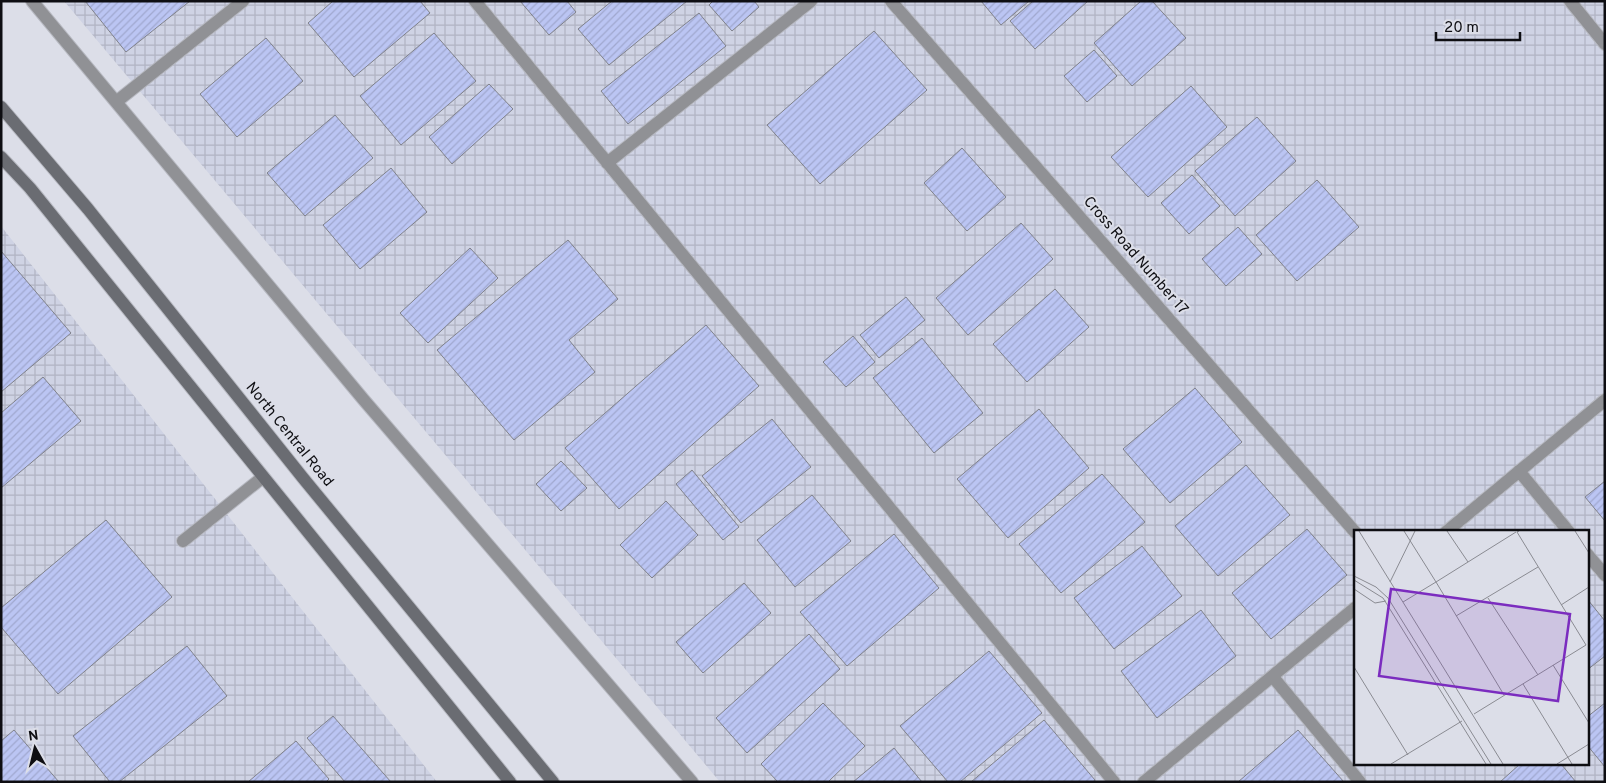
<svg xmlns="http://www.w3.org/2000/svg" width="1606" height="783" viewBox="0 0 1606 783" font-family="Overpass,sans-serif">
	<defs>
		<pattern id="industrial-grid" width="8" height="8" patternUnits="userSpaceOnUse" patternTransform="scale(1.25)"><rect width="8" height="8" fill="#cfd3e4"/><path d="M0 4h8M4 0v8" fill="none" stroke="#b1b4c3"/></pattern>
		<pattern id="building-hatch" width="6" height="6" patternUnits="userSpaceOnUse" patternTransform="scale(1.25)"><rect width="6" height="6" fill="#bbc5f3"/><path d="M-1 1l2-2M0 6l6-6M5 7l2-2" fill="none" stroke="#a0a8cf"/></pattern>
	</defs>
	<rect width="100%" height="100%" fill="#dcdee8"/>
	<path fill="url(#industrial-grid)" fill-rule="evenodd" d="M 64,1 L 1605,1 L 1605,782 L 720,782 ZM 1355,532 L 1587,532 L 1587,764 L 1355,764 Z
		M 1,226 L 437,782 L 1,782 Z"/>
	<path fill="url(#building-hatch)" stroke="#80828b" d="M 85,1 L 190,1 L 126,52 Z
		M 333,1 L 420,1 L 430,13 L 354,77 L 308,23 Z
		M 520,1 L 567,1 L 576,12 L 549,35 Z
		M 612,1 L 687,1 L 609,65 L 578,29 Z
		M 713,1 L 754,1 L 759,7 L 732,31 L 709,5 Z
		M 981,1 L 1029,1 L 1001,25 Z
		M 1033,1 L 1088,1 L 1035,49 L 1010,21 Z
		M 1141,1 L 1152,1 L 1186,38 L 1132,86 L 1094,43 Z
		M 699,13 L 726,46 L 628,124 L 601,91 Z
		M 874,31 L 927,90 L 820,184 L 767,125 Z
		M 434,33 L 476,81 L 401,145 L 360,96 Z
		M 266,38 L 303,81 L 237,137 L 200,94 Z
		M 1094,50 L 1117,76 L 1087,102 L 1064,76 Z
		M 489,84 L 513,109 L 452,164 L 429,137 Z
		M 1191,86 L 1227,127 L 1148,197 L 1111,157 Z
		M 335,115 L 373,158 L 305,216 L 267,173 Z
		M 1257,117 L 1296,161 L 1235,216 L 1195,171 Z
		M 962,148 L 1006,197 L 967,231 L 924,183 Z
		M 391,168 L 427,212 L 360,269 L 323,225 Z
		M 1192,175 L 1220,206 L 1189,234 L 1161,203 Z
		M 1317,180 L 1359,227 L 1297,281 L 1256,235 Z
		M 1021,223 L 1053,259 L 968,335 L 936,298 Z
		M 1238,227 L 1262,254 L 1226,286 L 1202,259 Z
		M 568,240 L 618,299 L 569,340 L 595,372 L 514,440 L 437,350 Z
		M 470,248 L 498,278 L 428,343 L 400,313 Z
		M 1,251 L 71,333 L 1,392 Z
		M 1055,289 L 1089,327 L 1027,382 L 993,344 Z
		M 906,297 L 925,320 L 879,358 L 860,335 Z
		M 706,325 L 759,386 L 619,509 L 565,448 Z
		M 853,336 L 875,362 L 846,387 L 823,362 Z
		M 922,338 L 983,413 L 934,453 L 873,378 Z
		M 43,377 L 81,421 L 1,488 L 1,413 Z
		M 1195,388 L 1242,442 L 1170,503 L 1123,449 Z
		M 1039,409 L 1089,468 L 1008,538 L 957,479 Z
		M 772,419 L 811,467 L 741,523 L 702,476 Z
		M 561,461 L 587,488 L 561,511 L 536,484 Z
		M 1246,465 L 1290,515 L 1218,576 L 1175,526 Z
		M 692,470 L 739,527 L 723,540 L 676,484 Z
		M 1102,474 L 1145,522 L 1061,593 L 1019,544 Z
		M 1605,481 L 1605,521 L 1585,497 Z
		M 812,495 L 851,541 L 795,587 L 757,540 Z
		M 666,501 L 698,535 L 652,578 L 620,545 Z
		M 106,520 L 172,597 L 58,694 L 1,627 L 1,608 Z
		M 1307,529 L 1347,575 L 1271,639 L 1232,593 Z
		M 894,534 L 939,588 L 847,666 L 800,612 Z
		M 1142,546 L 1182,596 L 1114,649 L 1074,598 Z
		M 744,583 L 771,613 L 703,673 L 676,642 Z
		M 1588,600 L 1605,621 L 1605,656 L 1587,670 Z
		M 1201,610 L 1236,656 L 1157,718 L 1121,671 Z
		M 809,634 L 840,669 L 747,753 L 716,718 Z
		M 187,646 L 227,696 L 119,782 L 110,782 L 73,736 Z
		M 989,651 L 1042,713 L 960,782 L 948,782 L 900,726 Z
		M 823,703 L 865,746 L 828,782 L 778,782 L 761,764 Z
		M 1605,703 L 1605,767 L 1587,745 L 1587,717 Z
		M 333,716 L 391,782 L 345,782 L 307,738 Z
		M 1044,720 L 1095,780 L 1094,782 L 971,782 Z
		M 14,730 L 59,782 L 1,782 L 1,741 Z
		M 1298,730 L 1344,782 L 1238,782 Z
		M 296,741 L 329,779 L 326,782 L 248,782 Z
		M 894,748 L 922,782 L 853,782 Z
		M 1520,764 L 1561,764 L 1576,782 L 1500,782 Z"/>
	<g fill="none" stroke-linecap="round" stroke-linejoin="round">
		<g stroke="#b7b9c1" stroke-width="14">
			<path id="lane" d="M 183,541 L 263,477"/>
		</g>
		<g stroke="#b7b9c1" stroke-width="14">
			<path id="street" d="M 32,1 L 363,399 L 692,782
				M 475,1 L 1114,782
				M 891,1 L 1355,532
				M 1570,1 L 1605,44
				M 116,102 L 243,1
				M 607,163 L 811,1
				M 1519,471 L 1569,532
				M 1446,532 L 1605,400
				M 1587,554 L 1605,575
				M 1273,677 L 1360,782
				M 1144,782 L 1355,608"/>
		</g>
		<g stroke="#b7b9c1" stroke-width="14">
			<path id="secondary" d="M 1,107 L 88,209 L 303,478 L 553,782
				M 1,157 L 30,188 L 510,782"/>
		</g>
		<use href="#lane" stroke="#909195" stroke-width="12"/>
		<use href="#street" stroke="#909195" stroke-width="12"/>
		<use href="#secondary" stroke="#6a6c72" stroke-width="12"/>
	</g>
	<g text-anchor="middle" dominant-baseline="central" stroke-width="4" stroke-linejoin="round" paint-order="stroke">
		<g font-size="15" fill="#0e0e12" stroke="#dcdee8">
			<text transform="translate(1135 256) rotate(49)">Cross Road Number 17</text>
			<text transform="translate(289 435) rotate(51)">North Central Road</text>
		</g>
	</g>
	<g transform="translate(1354 530)">
		<rect width="235" height="235" fill="#dcdee8"/>
		<path fill="none" stroke="#8a8b92" stroke-width="1" d="M 5,1 L 149,234M 93,1 L 114,32 L 82,52 L 150,165M 221,1 L 235,23M 114,32 L 162,2M 0,46 L 22,57 L 34,68 L 137,234M 0,50 L 29,68 L 132,234M 36,52 L 61,1M 0,59 L 21,73 L 32,71M 134,68 L 184,145M 49,72 L 82,52 L 50,1M 207,75 L 235,57M 102,86 L 184,37M 199,135 L 235,193M 0,137 L 54,225M 169,154 L 218,234M 120,184 L 232,115 L 163,2 L 165,1M 37,234 L 108,191M 203,234 L 235,214"/>
		<path fill="#7b2cbf" fill-opacity="0.15" stroke="#7b2cbf" stroke-width="2.5" d="M 37,59 L 216,84 L 204,171 L 25,146 Z"/>
		<rect width="235" height="235" fill="none" stroke="#0e0e12" stroke-width="2.5"/>
	</g>
	<rect width="1606" height="783" fill="none" stroke="#0e0e12" stroke-width="5"/>
	<g transform="translate(35 748) rotate(352)" stroke="#dcdee8" stroke-width="4" paint-order="stroke">
	<path d="M0-4L9 19L0 12L-9 19Z" fill="#0e0e12"/>
	<text y="-8" font-size="14" font-weight="bold" text-anchor="middle" fill="#0e0e12">N</text>
	</g>
	<path d="M1436 32v8h84v-8" fill="none" stroke="#0e0e12" stroke-width="2.5"/>
	<text x="1444" y="32" font-size="15" fill="#0e0e12" stroke="#dcdee8" stroke-width="4" paint-order="stroke">20 m</text>
</svg>
